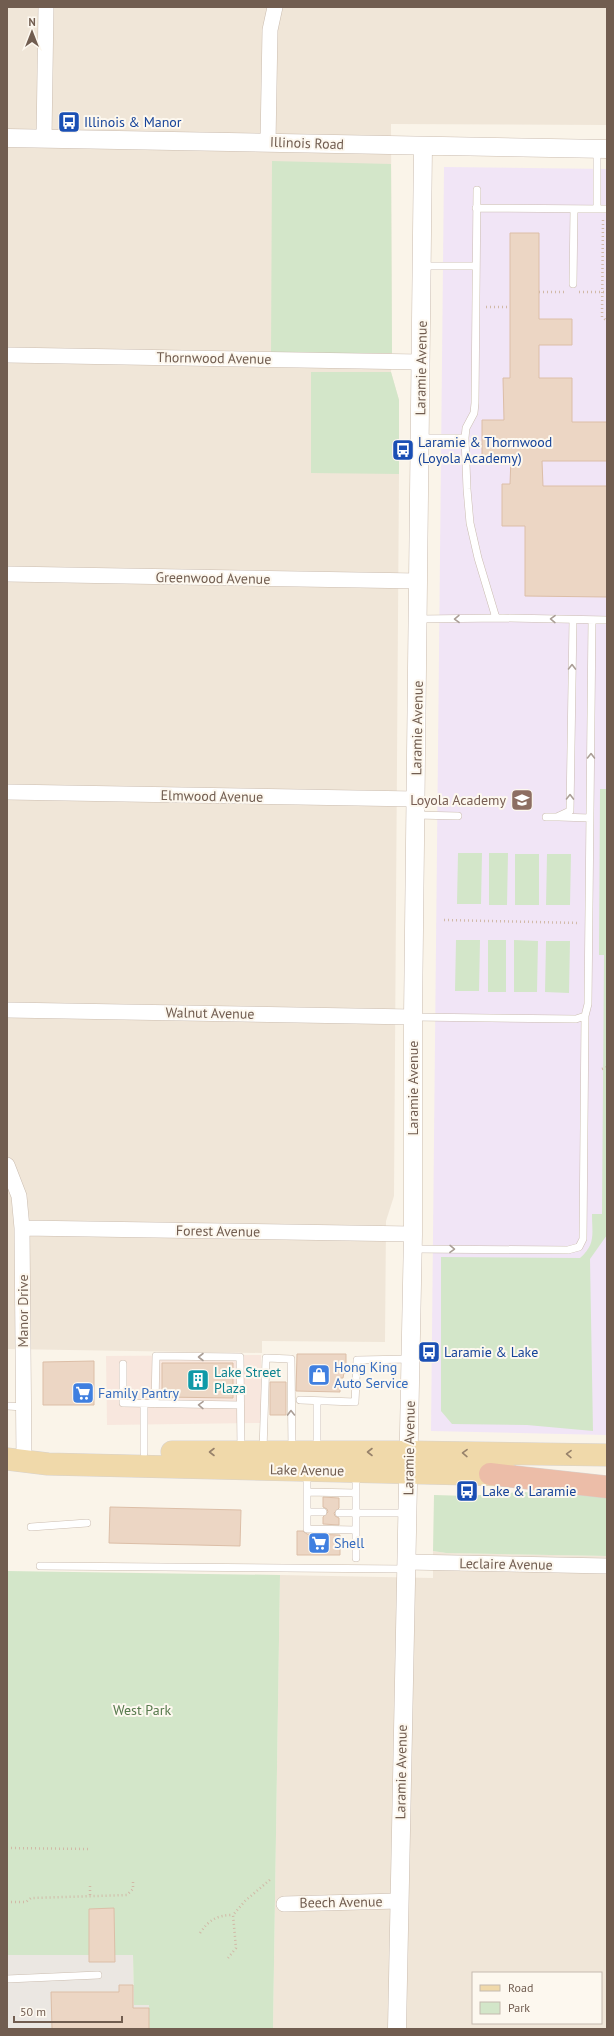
<svg xmlns="http://www.w3.org/2000/svg" width="614" height="2036" viewBox="0 0 614 2036" font-family="'PT Sans',sans-serif">
	<rect width="100%" height="100%" fill="#faf4e9"/>
	<path fill="#f0e6d8" fill-rule="evenodd" d="M 7,7 L 607,7 L 607,125 L 391,124 L 392,353 L 391,372 L 399,400 L 399,474 L 394,1196 L 386,1221 L 385,1342 L 262,1341 L 262,1353 L 7,1349 Z
		M 433,1551 L 446,1553 L 607,1556 L 607,2029 L 273,2029 L 280,1575 L 433,1578 ZM 473,1973 L 601,1973 L 601,2023 L 473,2023 Z"/>
	<path fill="#f8e7de" d="M 261,1355 L 261,1423 L 107,1425 L 106,1356 Z"/>
	<path fill="#ebe7e2" d="M 7,1955 L 133,1955 L 134,2005 L 149,2005 L 149,2029 L 7,2029 Z"/>
	<path fill="#f1e5f6" d="M 444,167 L 607,169 L 607,1435 L 431,1431 Z"/>
	<path fill="#d3e6c9" d="M 272,161 L 391,164 L 392,353 L 271,353 Z
		M 311,372 L 391,372 L 399,400 L 399,474 L 311,473 Z
		M 600,789 L 607,789 L 607,1235 L 590,1259 L 593,1431 L 527,1425 L 452,1424 L 441,1411 L 441,1257 L 580,1258 C 596,1244 592,1234 592,1214 L 602,1214 L 604,955 L 599,955 Z
		M 458,853 L 482,853 L 481,904 L 457,904 Z
		M 489,853 L 508,853 L 507,905 L 489,905 Z
		M 515,854 L 539,854 L 539,905 L 515,905 Z
		M 547,854 L 571,854 L 570,905 L 546,905 Z
		M 456,940 L 480,940 L 479,991 L 455,991 Z
		M 488,940 L 506,940 L 506,992 L 488,992 Z
		M 514,940 L 538,941 L 537,992 L 514,992 Z
		M 546,941 L 570,941 L 569,993 L 545,992 Z
		M 520,1492 L 595,1494 L 607,1496 L 607,1556 L 446,1553 L 433,1551 L 434,1495 L 468,1496 Z
		M 7,1571 L 280,1575 L 273,2029 L 149,2029 L 149,2005 L 134,2005 L 133,1955 L 7,1955 Z"/>
	<path fill="#ecd6c4" stroke="#dcbea7" d="M 510,233 L 539,233 L 539,319 L 572,319 L 572,345 L 539,345 L 539,378 L 572,378 L 572,422 L 607,422 L 607,461 L 542,461 L 543,486 L 607,486 L 607,597 L 525,596 L 525,526 L 502,526 L 502,484 L 510,484 L 511,458 L 482,459 L 482,420 L 504,420 L 503,378 L 510,378 Z
		M 297,1354 L 346,1354 L 346,1373 L 344,1373 L 343,1378 L 340,1378 L 340,1392 L 296,1391 Z
		M 94,1361 L 94,1405 L 43,1405 L 43,1362 Z
		M 162,1363 L 233,1363 L 233,1398 L 162,1397 Z
		M 270,1382 L 286,1382 L 286,1415 L 270,1415 Z
		M 323,1497 L 339,1498 L 339,1508 L 334,1513 L 335,1516 L 339,1518 L 339,1525 L 323,1524 L 323,1517 L 328,1512 L 327,1509 L 323,1507 Z
		M 110,1507 L 241,1510 L 240,1546 L 109,1543 Z
		M 297,1531 L 303,1531 L 307,1534 L 340,1535 L 340,1555 L 297,1555 Z
		M 114,1908 L 115,1962 L 89,1962 L 89,1909 Z
		M 119,1985 L 133,1985 L 133,2008 L 149,2008 L 149,2029 L 52,2029 L 51,1992 L 119,1992 Z"/>
	<g fill="none" stroke-linecap="round" stroke-linejoin="round">
		<g stroke="#cbbdb0" stroke-width="8">
			<path id="service" d="M 597,149 L 597,209
				M 477,190 L 475,403 L 474,413 L 466,428 L 465,438 L 467,489 L 470,523 L 478,558 L 496,618
				M 476,208 L 607,209
				M 422,266 L 476,266
				M 573,284 L 574,209
				M 421,438 L 465,438
				M 419,619 L 503,618 L 607,620
				M 416,815 L 458,816
				M 546,817 L 557,817 L 570,811 L 573,620
				M 559,817 L 590,818
				M 413,1017 L 576,1019 L 585,1016 L 588,1004 L 592,620
				M 413,1249 L 568,1250 L 579,1247 L 583,1239 L 585,1016
				M 123,1364 L 123,1403 L 240,1405
				M 300,1400 L 355,1402 L 357,1360 L 411,1359
				M 144,1404 L 144,1453
				M 155,1404 L 156,1356 L 240,1357 L 241,1451
				M 7,1406 L 24,1407
				M 263,1450 L 266,1358 L 291,1359 L 292,1450
				M 317,1451 L 317,1401
				M 307,1472 L 307,1529 L 356,1530
				M 356,1474 L 356,1558
				M 307,1492 L 356,1493
				M 307,1512 L 323,1512
				M 339,1513 L 407,1513
				M 31,1527 L 87,1523
				M 40,1566 L 406,1569
				M 7,1979 L 98,1975"/>
		</g>
		<g stroke="#cbbdb0" stroke-width="16">
			<path id="minor" d="M 44,138 L 46,7
				M 268,142 L 270,30 L 275,7
				M 7,355 L 421,362
				M 7,574 L 419,581
				M 7,792 L 416,799
				M 7,1010 L 413,1017
				M 7,1165 L 19,1196 L 22,1228 L 24,1461
				M 22,1228 L 413,1234
				M 406,1562 L 607,1566
				M 284,1904 L 398,1901"/>
		</g>
		<g stroke="#cbbdb0" stroke-width="19">
			<path id="tertiary" d="M 7,138 L 607,149
				M 397,2029 L 413,1234 L 413,1017 L 423,147"/>
		</g>
		<g stroke="#d7d2ce" stroke-width="23">
			<path id="primary" d="M 172,1452 L 409,1452 L 607,1455
				M 7,1459 L 48,1464 L 509,1475"/>
		</g>
		<g stroke="#d7d2ce" stroke-width="23">
			<path id="motorway" d="M 490,1474 L 607,1487"/>
		</g>
		<path stroke="#d1b9a7" stroke-width="2.5" stroke-dasharray="1 3" stroke-linecap="butt" d="M 603,220 L 602,317 L 607,321
			M 539,292 L 566,292
			M 579,292 L 607,292
			M 486,307 L 510,307
			M 444,920 L 580,923
			M 602,1069 L 607,1067
			M 7,1848 L 90,1849
			M 90,1886 L 90,1896
			M 7,1902 L 26,1902 L 31,1898 L 127,1895 L 133,1889 L 133,1881
			M 200,1933 C 209,1920 217,1915 233,1915
			M 228,1958 L 236,1948 L 233,1915 L 245,1901 L 272,1878"/>
		<use href="#service" stroke="#fff" stroke-width="7"/>
		<use href="#minor" stroke="#fff" stroke-width="15"/>
		<use href="#tertiary" stroke="#fff" stroke-width="18"/>
		<use href="#primary" stroke="#f0d9aa" stroke-width="22"/>
		<use href="#motorway" stroke="#ecbda8" stroke-width="22"/>
	</g>
	<defs><path id="oneway-chevron" d="M-2-3.5L2.5 0L-2 3.5" fill="none" stroke-width="1.6" stroke-linecap="round" stroke-linejoin="round"/></defs>
	<g stroke="#aa9e96">
		<use href="#oneway-chevron" transform="translate(457 619) rotate(179)"/>
		<use href="#oneway-chevron" transform="translate(553 619) rotate(-179)"/>
		<use href="#oneway-chevron" transform="translate(572 667) rotate(-89)"/>
		<use href="#oneway-chevron" transform="translate(591 756) rotate(-89)"/>
		<use href="#oneway-chevron" transform="translate(570 797) rotate(-89)"/>
		<use href="#oneway-chevron" transform="translate(452 1249) rotate(1)"/>
		<use href="#oneway-chevron" transform="translate(201 1357) rotate(-180)"/>
		<use href="#oneway-chevron" transform="translate(201 1405) rotate(-179)"/>
		<use href="#oneway-chevron" transform="translate(291 1413) rotate(-91)"/>
	</g>
	<g stroke="#97826b">
		<use href="#oneway-chevron" transform="translate(212 1452) rotate(180)"/>
		<use href="#oneway-chevron" transform="translate(370 1452) rotate(180)"/>
		<use href="#oneway-chevron" transform="translate(465 1453) rotate(-179)"/>
		<use href="#oneway-chevron" transform="translate(569 1454) rotate(-179)"/>
	</g>
	<defs>
		<g id="bus-square" transform="scale(1.15)"><rect x="-9" y="-9" width="18" height="18" rx="4" fill="#1a4fb4" stroke="#fdf8ef"/><path d="M-5-6H5V4H4V6H2V4H-2V6H-4V4H-5ZM-3.5-4V0h7V-4ZM-3.5 1.2v1.5H-2V1.2ZM2 1.2v1.5H3.5V1.2Z" fill="#fff"/></g>
		<g id="school-square" transform="scale(1.15)"><rect x="-9" y="-9" width="18" height="18" rx="4" fill="#8d6e63" stroke="#fdf8ef"/><path d="M0-5L7-2L0 1L-7-2ZM-4 1L0 2.5L4 1V4Q0 6-4 4Z" fill="#fff"/></g>
		<g id="shop-square" transform="scale(1.15)"><rect x="-9" y="-9" width="18" height="18" rx="4" fill="#3f7fe0" stroke="#fdf8ef"/><path d="M-5-2.5h2.3a2.7 3.5 0 0 1 5.4 0H5L5.5 6h-11ZM-1.5-2.5h3a1.5 2.3 0 0 0-3 0Z" fill="#fff"/></g>
		<g id="building-square" transform="scale(1.15)"><rect x="-9" y="-9" width="18" height="18" rx="4" fill="#0f9aa8" stroke="#fdf8ef"/><path d="M-4-6H4V6H1V3H-1V6H-4ZM-2.5-4.3h1.7v1.8h-1.7ZM.8-4.3h1.7v1.8H.8ZM-2.5-1h1.7V.8h-1.7ZM.8-1h1.7V.8H.8Z" fill="#fff"/></g>
		<g id="supermarket-square" transform="scale(1.15)"><rect x="-9" y="-9" width="18" height="18" rx="4" fill="#3f7fe0" stroke="#fdf8ef"/><path d="M-6-5.5h2.5l.6 2H6L4.5 2H-2.5L-4.4-4H-6ZM-1.5 3.2a1.3 1.3 0 1 0 .1 0ZM3 3.2a1.3 1.3 0 1 0 .1 0Z" fill="#fff"/></g>
	</defs>
	<g fill-rule="evenodd">
		<use href="#bus-square" x="69" y="122"/>
		<use href="#bus-square" x="403" y="450"/>
		<use href="#school-square" x="522" y="800"/>
		<use href="#bus-square" x="429" y="1352"/>
		<use href="#shop-square" x="319" y="1375"/>
		<use href="#building-square" x="198" y="1380"/>
		<use href="#supermarket-square" x="83" y="1393"/>
		<use href="#bus-square" x="467" y="1491"/>
		<use href="#supermarket-square" x="319" y="1543"/>
	</g>
	<g text-anchor="middle" dominant-baseline="central" stroke-width="4" stroke-linejoin="round" paint-order="stroke">
		<g font-size="14" fill="#164399" stroke="#fdf8ef" text-anchor="start">
			<text x="84" y="122">Illinois &amp; Manor</text>
			<text x="418" y="442">Laramie &amp; Thornwood<tspan x="418" dy="16">(Loyola Academy)</tspan></text>
			<text x="444" y="1352">Laramie &amp; Lake</text>
			<text x="482" y="1491">Lake &amp; Laramie</text>
		</g>
		<g font-size="14" fill="#715d50" stroke="#fdf8ef">
			<text transform="translate(307 143) rotate(2)">Illinois Road</text>
			<text transform="translate(214 358) rotate(1)">Thornwood Avenue</text>
			<text transform="translate(421 368) rotate(-89)">Laramie Avenue</text>
			<text transform="translate(213 578) rotate(1)">Greenwood Avenue</text>
			<text transform="translate(417 728) rotate(-89)">Laramie Avenue</text>
			<text transform="translate(212 796) rotate(1)">Elmwood Avenue</text>
			<text transform="translate(210 1013) rotate(1)">Walnut Avenue</text>
			<text transform="translate(413 1088) rotate(-90)">Laramie Avenue</text>
			<text transform="translate(218 1231) rotate(1)">Forest Avenue</text>
			<text transform="translate(23 1311) rotate(-90)">Manor Drive</text>
			<text transform="translate(409 1448) rotate(-89)">Laramie Avenue</text>
			<text transform="translate(307 1470) rotate(1)">Lake Avenue</text>
			<text transform="translate(506 1564) rotate(1)">Leclaire Avenue</text>
			<text transform="translate(401 1772) rotate(-89)">Laramie Avenue</text>
			<text transform="translate(341 1902) rotate(-1)">Beech Avenue</text>
		</g>
		<g font-size="14" fill="#785e54" stroke="#fdf8ef" text-anchor="end">
			<text x="506" y="800">Loyola Academy</text>
		</g>
		<g font-size="14" fill="#366cbe" stroke="#fdf8ef" text-anchor="start">
			<text x="334" y="1367">Hong King<tspan x="334" dy="16">Auto Service</tspan></text>
			<text x="98" y="1393">Family Pantry</text>
			<text x="334" y="1543">Shell</text>
		</g>
		<g font-size="14" fill="#0d838f" stroke="#fdf8ef" text-anchor="start">
			<text x="214" y="1372">Lake Street<tspan x="214" dy="16">Plaza</tspan></text>
		</g>
		<g font-size="14" fill="#577a4d" stroke="#fdf8ef">
			<text x="142" y="1710">West Park</text>
		</g>
	</g>
	<rect width="614" height="2036" fill="none" stroke="#715d50" stroke-width="16"/>
	<rect x="472" y="1972" width="130" height="52" fill="#fdf8ef" stroke="#c5baaf"/>
	<rect x="480" y="1985" width="20" height="6" fill="#f0d9aa" stroke="#c5baaf"/>
	<text x="508" y="1992" font-size="12" fill="#715d50">Road</text>
	<rect x="480" y="2002" width="20" height="12" fill="#d3e6c9" stroke="#c5baaf"/>
	<text x="508" y="2012" font-size="12" fill="#715d50">Park</text>
	<g transform="translate(32 32)" stroke="#fdf8ef" stroke-width="3" paint-order="stroke">
	<path d="M0-3L7 15L0 10L-7 15Z" fill="#715d50"/>
	<text y="-6" font-size="11" font-weight="bold" text-anchor="middle" fill="#715d50">N</text>
	</g>
	<path d="M14 2016v6h108v-6" fill="none" stroke="#715d50" stroke-width="2"/>
	<text x="20" y="2016" font-size="12" fill="#715d50" stroke="#fdf8ef" stroke-width="3" paint-order="stroke">50 m</text>
</svg>
